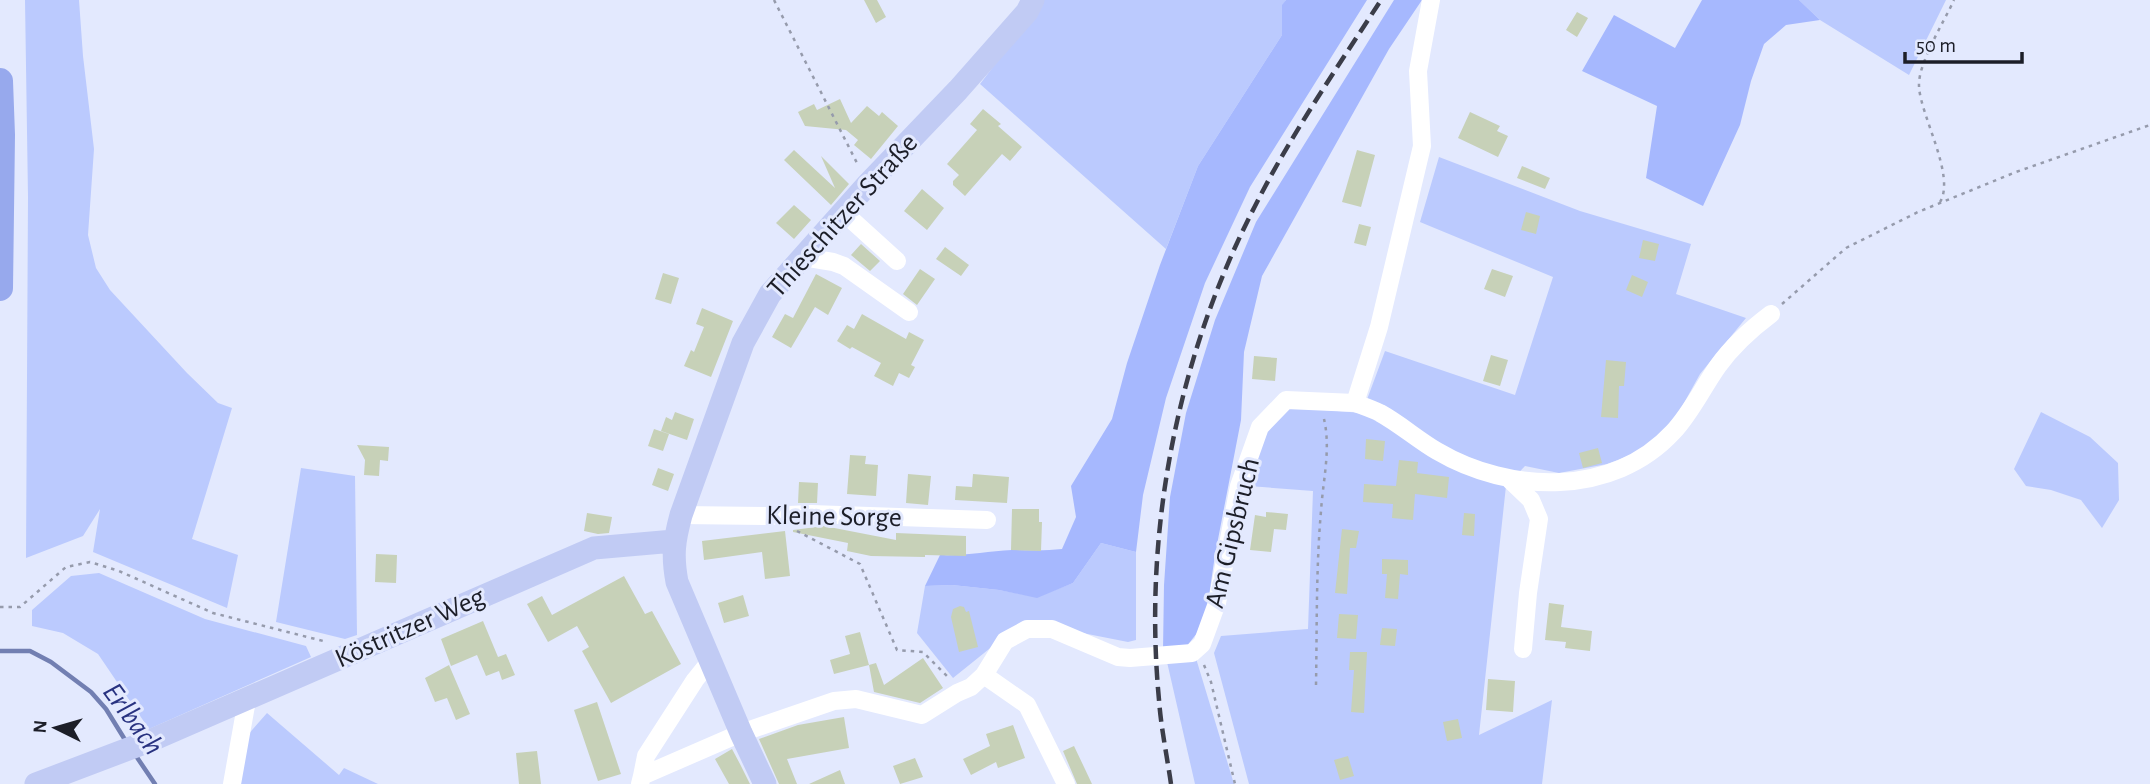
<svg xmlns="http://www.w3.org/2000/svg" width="2150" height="784" viewBox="0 0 2150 784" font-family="'Alegreya Sans',sans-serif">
	<rect width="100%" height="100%" fill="#e3e9fe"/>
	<path fill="#bbcafe" d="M 25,0 L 79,0 L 83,56 L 94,149 L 88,235 L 96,268 L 110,290 L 187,373 L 218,403 L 232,408 L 192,539 L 238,555 L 227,608 L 93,552 L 100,509 L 83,536 L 26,558 L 28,197 Z
		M 1044,0 L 1286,0 L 1282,6 L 1282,35 L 1198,166 L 1166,249 L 980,84 Z
		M 1799,0 L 1946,0 L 1909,75 L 1820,20 Z
		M 1439,157 L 1580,211 L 1691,244 L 1676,294 L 1746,318 L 1700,374 L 1668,432 L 1639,452 L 1607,464 L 1559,473 L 1525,466 L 1506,486 L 1479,735 L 1552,700 L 1542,784 L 1249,784 L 1214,653 L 1221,636 L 1308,629 L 1313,491 L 1249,486 L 1262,436 L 1288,407 L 1362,413 L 1385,351 L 1515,395 L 1553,277 L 1420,222 Z
		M 2041,412 L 2090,437 L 2118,463 L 2119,500 L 2102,528 L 2081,500 L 2051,490 L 2026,486 L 2014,469 Z
		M 301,468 L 355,476 L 357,635 L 345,639 L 276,622 Z
		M 1101,543 L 1136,552 L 1136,640 L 1128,642 L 1047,626 L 1004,637 L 953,678 L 917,633 L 925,586 L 952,585 L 999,590 L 1037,597 L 1073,583 Z
		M 99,573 L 205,619 L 306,646 L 311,657 L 149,729 L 98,654 L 63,633 L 32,626 L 32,610 L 71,576 Z
		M 1195,655 L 1234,784 L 1195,784 L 1167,662 Z
		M 267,713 L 339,775 L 344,768 L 378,784 L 237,784 L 246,737 Z"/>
	<path fill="#a6b8fe" d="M 1286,0 L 1367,0 L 1250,187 L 1205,283 L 1166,398 L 1143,495 L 1136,552 L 1101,543 L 1073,583 L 1037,598 L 999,590 L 952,585 L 925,586 L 940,555 C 966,556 988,551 1012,550 C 1029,550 1045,551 1062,549 L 1076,517 L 1071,486 L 1112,419 L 1127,363 L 1160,265 L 1198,166 L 1282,35 L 1282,5 Z
		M 1394,0 L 1422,0 L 1389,49 L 1262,276 L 1244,352 L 1241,420 L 1215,555 L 1205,623 L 1186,647 L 1163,650 L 1164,585 L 1170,497 L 1186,413 L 1215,320 L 1256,222 Z
		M 1702,0 L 1799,0 L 1820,20 L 1786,25 L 1764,44 L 1751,81 L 1740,125 L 1703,206 L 1646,178 L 1657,106 L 1582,71 L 1614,15 L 1675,48 Z"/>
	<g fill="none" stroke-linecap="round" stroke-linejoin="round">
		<path stroke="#727fb2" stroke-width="4.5" d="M 0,651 L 30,651 L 51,662 L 91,692 L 106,709 L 127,743
			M 134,753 L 155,784"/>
	</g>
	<path fill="#c7d1b8" d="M 864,0 L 877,0 L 886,17 L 876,23 Z
		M 1577,12 L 1588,18 L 1577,37 L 1566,30 Z
		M 840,99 L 851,123 L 867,106 L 879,116 L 882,112 L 898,126 L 871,159 L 854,145 L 858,140 L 846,130 L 805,126 L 798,112 L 814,104 L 817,110 Z
		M 983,109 L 1001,124 L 998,126 L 1022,147 L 1010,161 L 1002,154 L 965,196 L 953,185 L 953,181 L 959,175 L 947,164 L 977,130 L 970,124 Z
		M 1470,112 L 1500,126 L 1497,131 L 1508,136 L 1498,157 L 1458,138 Z
		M 794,150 L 835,188 L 821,156 L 849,184 L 831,205 L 784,160 Z
		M 1357,150 L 1375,155 L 1361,207 L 1342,202 Z
		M 1522,166 L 1550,178 L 1545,189 L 1517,178 Z
		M 922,189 L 944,208 L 927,230 L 904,211 Z
		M 794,205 L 811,220 L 794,239 L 776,223 Z
		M 1526,212 L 1540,216 L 1536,234 L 1521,230 Z
		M 1359,224 L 1371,227 L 1366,246 L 1354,243 Z
		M 1643,240 L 1659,244 L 1655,261 L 1639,258 Z
		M 861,244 L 880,261 L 870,271 L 851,255 Z
		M 945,247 L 969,265 L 961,276 L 936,259 Z
		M 920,269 L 935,279 L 917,305 L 903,294 Z
		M 1492,269 L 1513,276 L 1505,297 L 1484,289 Z
		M 663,273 L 679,278 L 671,304 L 655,299 Z
		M 816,274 L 842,288 L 828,315 L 815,307 L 791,348 L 772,337 L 785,314 L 793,318 Z
		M 1632,275 L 1648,282 L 1642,297 L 1626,290 Z
		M 702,308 L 733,321 L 711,377 L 684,366 L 691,350 L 694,352 L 704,327 L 696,324 Z
		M 862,314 L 906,339 L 909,332 L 924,340 L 911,365 L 915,367 L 909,378 L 899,373 L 893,386 L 874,376 L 881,363 L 852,347 L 850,349 L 837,341 L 847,325 L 854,329 Z
		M 1491,355 L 1508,360 L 1500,386 L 1483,381 Z
		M 1254,356 L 1277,358 L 1275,381 L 1252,379 Z
		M 1606,360 L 1626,362 L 1624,386 L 1619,386 L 1618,418 L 1601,417 Z
		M 675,412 L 694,419 L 687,440 L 661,431 L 666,417 L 672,420 Z
		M 654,429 L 669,434 L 663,451 L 648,446 Z
		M 1366,439 L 1385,441 L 1383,461 L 1365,459 Z
		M 357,445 L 389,447 L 388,461 L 380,460 L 379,476 L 364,475 L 365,460 Z
		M 1598,448 L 1602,463 L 1583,468 L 1579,453 Z
		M 850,455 L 866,456 L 865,464 L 878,465 L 876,496 L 847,494 Z
		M 1399,460 L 1418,462 L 1417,473 L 1449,477 L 1447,498 L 1415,494 L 1413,520 L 1392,518 L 1393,504 L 1363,502 L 1364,484 L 1396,486 Z
		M 658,468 L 674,474 L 668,491 L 652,485 Z
		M 908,474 L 931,476 L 928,505 L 906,503 Z
		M 973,474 L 1009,477 L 1007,503 L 955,500 L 956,486 L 972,487 Z
		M 799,482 L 818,483 L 817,503 L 798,503 Z
		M 1012,509 L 1039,509 L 1039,522 L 1042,522 L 1041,551 L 1011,550 Z
		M 1266,512 L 1288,514 L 1286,530 L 1274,529 L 1271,552 L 1250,550 L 1255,515 L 1266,517 Z
		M 587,513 L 612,517 L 609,533 L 598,534 L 584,531 Z
		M 1464,513 L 1475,514 L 1474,536 L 1462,535 Z
		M 824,526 L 896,540 L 896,533 L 966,536 L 966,556 L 925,555 L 925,557 L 871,556 L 847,551 L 848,543 L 793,532 L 793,530 Z
		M 1342,529 L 1359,531 L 1356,548 L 1350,548 L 1347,594 L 1335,593 Z
		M 785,531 L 790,576 L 765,579 L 762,552 L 704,560 L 702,541 Z
		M 376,554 L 397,555 L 396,583 L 375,582 Z
		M 1382,559 L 1408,560 L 1408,575 L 1400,574 L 1398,599 L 1385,598 L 1387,574 L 1382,574 Z
		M 624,576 L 645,614 L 652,611 L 681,664 L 611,703 L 582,651 L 589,647 L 577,626 L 548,642 L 527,604 L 542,596 L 552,615 Z
		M 743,595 L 749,616 L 724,623 L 718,603 Z
		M 1549,603 L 1564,605 L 1561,627 L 1592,631 L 1590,651 L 1565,648 L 1566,642 L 1545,640 Z
		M 960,606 L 964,607 L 966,612 L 969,611 L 978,647 L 959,652 L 951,617 L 953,609 Z
		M 1339,614 L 1358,615 L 1356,639 L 1337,638 Z
		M 483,621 L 498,657 L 506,654 L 515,675 L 502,680 L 499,671 L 486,676 L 477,655 L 451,666 L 441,639 Z
		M 1382,628 L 1397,629 L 1395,646 L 1380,645 Z
		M 860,632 L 869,665 L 876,663 L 884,685 L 923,658 L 943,688 L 920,703 L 874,692 L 869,665 L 834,674 L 830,660 L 850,654 L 845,636 Z
		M 1350,652 L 1367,652 L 1364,713 L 1351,712 L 1354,670 L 1349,670 Z
		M 449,665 L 470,714 L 456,720 L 447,698 L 435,702 L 425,678 Z
		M 1488,679 L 1515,681 L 1513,712 L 1486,710 Z
		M 597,702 L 621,774 L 598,781 L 574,710 Z
		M 844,717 L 849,748 L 787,759 L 797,784 L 779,784 L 759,739 L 798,725 Z
		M 1458,719 L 1462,738 L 1447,741 L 1443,722 Z
		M 1013,725 L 1025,758 L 998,768 L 996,762 L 971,775 L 963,759 L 990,746 L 986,734 Z
		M 1074,746 L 1084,767 L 1092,784 L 1077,784 L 1063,751 Z
		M 732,749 L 740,764 L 750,784 L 729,784 L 715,759 Z
		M 537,751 L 541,784 L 519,784 L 516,753 Z
		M 1348,756 L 1354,776 L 1340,780 L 1334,760 Z
		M 915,758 L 923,777 L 900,784 L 893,766 Z
		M 840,770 L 845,784 L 809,784 Z"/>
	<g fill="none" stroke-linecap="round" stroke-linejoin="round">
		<path stroke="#969bac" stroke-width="2.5" stroke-dasharray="3.5 5" stroke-linecap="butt" d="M 774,0 L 858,165
			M 1940,202 C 1956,176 1920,115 1919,86 C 1918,63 1944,22 1954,0
			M 1782,304 L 1846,248 L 1918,212 L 2016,172 L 2150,125
			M 797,531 L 860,564 L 897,650 L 923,652 L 949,678
			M 0,607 L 20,607 L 66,567 L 90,562 L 119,571 L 213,613 L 327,642
			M 1204,665 L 1211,682 L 1235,784
			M 1316,685 C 1317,627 1316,568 1321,511 C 1323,480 1331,449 1324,419"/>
		<path stroke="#fff" stroke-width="18" d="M 843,212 L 897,261
			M 803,257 L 833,262 L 844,266 L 909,312
			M 1355,403 C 1363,406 1372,409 1380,413 C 1400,424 1418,440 1437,451 C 1510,494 1613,497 1673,432 C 1691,413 1703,387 1718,366 C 1733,345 1751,329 1771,314
			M 1508,478 L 1531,500 L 1539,519 L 1528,593 L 1523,649
			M 681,515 L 766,516 L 811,514 L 987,520
			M 984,675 L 1027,705 L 1066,784
			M 642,776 L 646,756 L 695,680 L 711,660
			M 232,784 L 247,700
			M 640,784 L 642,776 L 741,733 L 834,701 L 856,699 L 922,715 L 957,693 L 971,687 L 984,675 L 1005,641 L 1027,629 L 1052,629 L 1118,657 L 1130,658 L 1192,653 L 1202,644 L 1217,603 L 1239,486 L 1260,427 L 1286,400 L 1355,403 L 1379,327 L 1422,146 L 1418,71 L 1431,0"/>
		<path stroke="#c1cbf4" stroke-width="23" d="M 36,784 L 152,740 L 594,548 L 674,541
			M 765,784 L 741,733 L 677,582 C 672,555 674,541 681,515 L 743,343 L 770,294 L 868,184 L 958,90 L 1027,12 L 1033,0"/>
		<path stroke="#97a9ed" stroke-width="26" d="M 0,81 L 2,135 L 0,288"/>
		<path stroke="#3b3d49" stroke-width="4.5" stroke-dasharray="14 7" stroke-linecap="butt" d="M 1171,784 C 1167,756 1161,728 1159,700 C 1143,532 1177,358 1254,208 C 1290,136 1337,68 1381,0"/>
	</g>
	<g text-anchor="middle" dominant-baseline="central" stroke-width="6" stroke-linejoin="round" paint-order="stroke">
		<g font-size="28" fill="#1c1e28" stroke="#e3e9fe">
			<text transform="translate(843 216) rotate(-48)">Thieschitzer Straße</text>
			<text transform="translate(834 517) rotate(1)">Kleine Sorge</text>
			<text transform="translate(1233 533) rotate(-76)">Am Gipsbruch</text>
			<text transform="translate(410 628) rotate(-24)">Köstritzer Weg</text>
		</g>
		<g font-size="30" font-style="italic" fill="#283280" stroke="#e3e9fe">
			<text transform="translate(133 719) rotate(54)">Erlbach</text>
		</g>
	</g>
	<g transform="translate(56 728) rotate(275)" stroke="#e3e9fe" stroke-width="5" paint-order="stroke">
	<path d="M0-5L12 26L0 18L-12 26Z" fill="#1c1e28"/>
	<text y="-10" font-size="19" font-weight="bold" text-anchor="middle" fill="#1c1e28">N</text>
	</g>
	<path d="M1905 52v10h117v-10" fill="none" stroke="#1c1e28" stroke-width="3.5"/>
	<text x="1916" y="52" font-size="21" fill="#1c1e28" stroke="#e3e9fe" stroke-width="5" paint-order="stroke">50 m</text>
</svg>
